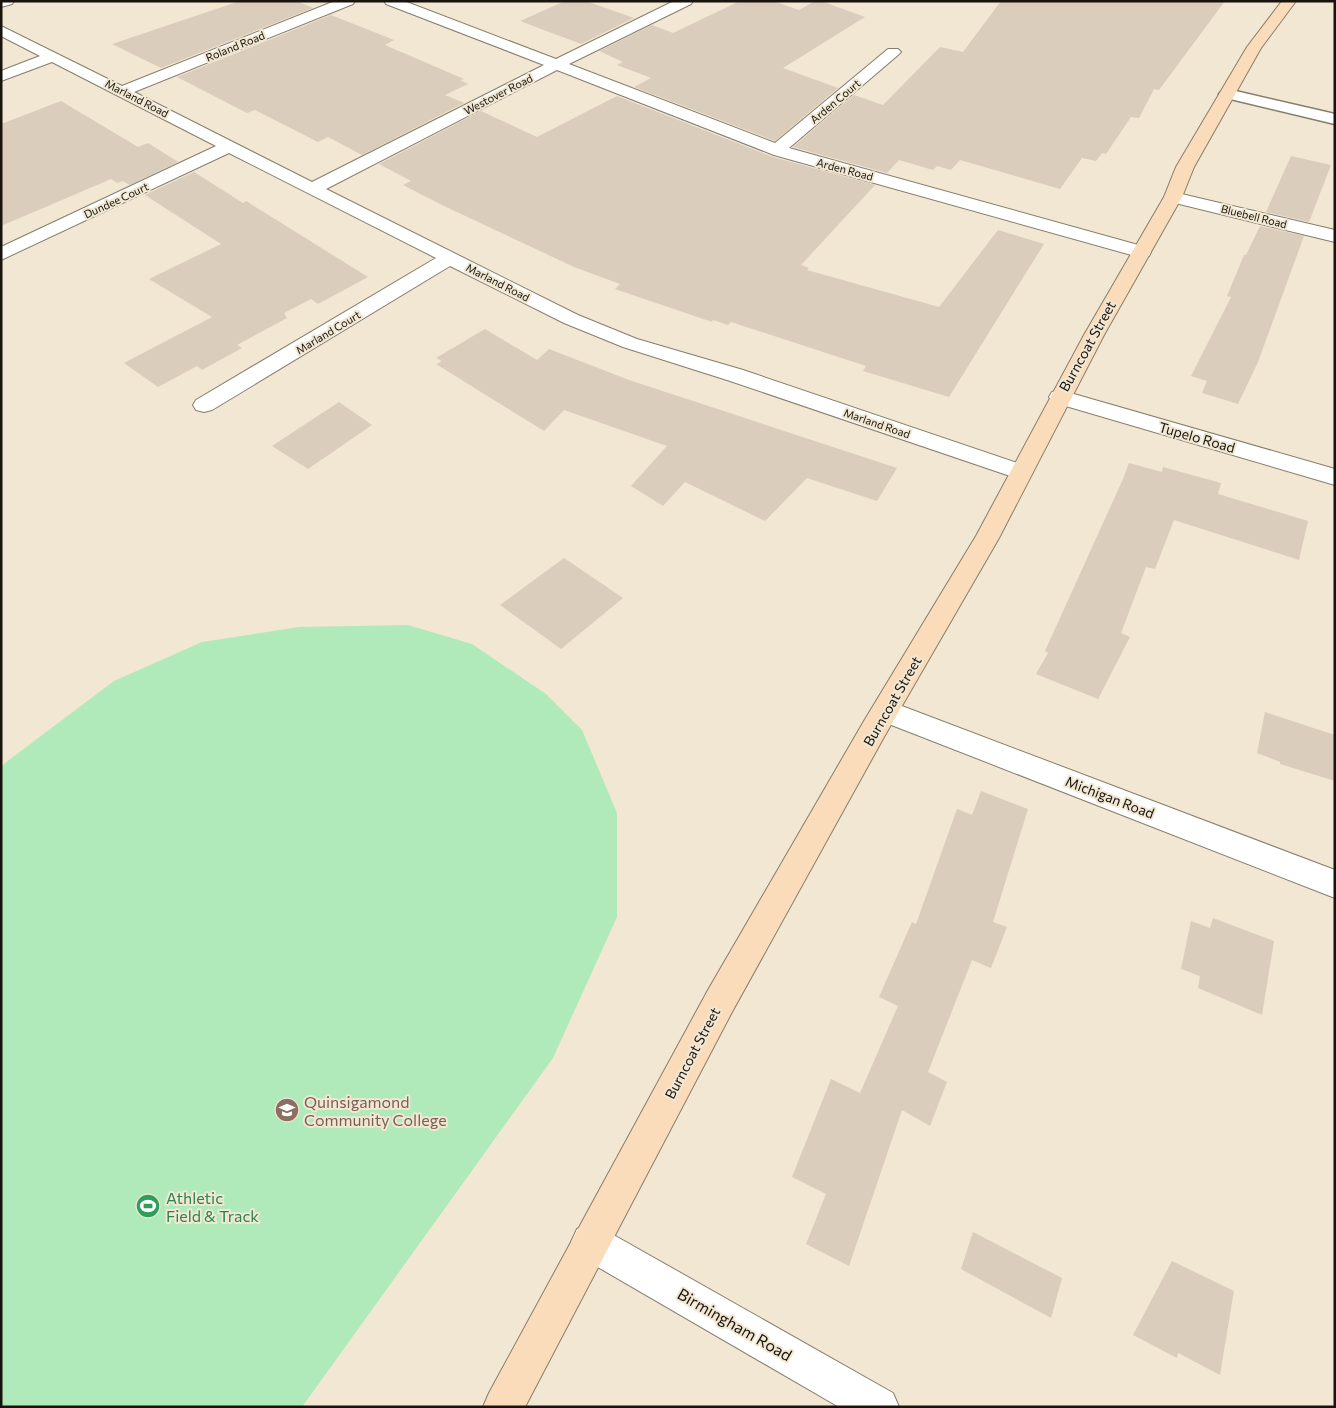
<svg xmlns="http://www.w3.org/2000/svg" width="1336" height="1408" viewBox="0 0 1336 1408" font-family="Commissioner,sans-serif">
	<rect width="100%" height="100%" fill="#f1e7d3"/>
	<path fill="#b1eaba" d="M 408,625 L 472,644 L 546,694 L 582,730 L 617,813 L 617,917 L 553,1058 L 302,1407 L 1,1407 L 1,766 L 114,681 L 202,642 L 299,627 Z"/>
	<path fill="#dacdbb" d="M 240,1 L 297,1 L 313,8 L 161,68 L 112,44 Z
		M 565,1 L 586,1 L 634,18 L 581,44 L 520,21 Z
		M 740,1 L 773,1 L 799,10 L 815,1 L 821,1 L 865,17 L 783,68 L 838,88 L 775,141 L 634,87 L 651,78 L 617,65 L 623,62 L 599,51 L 652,25 L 673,33 Z
		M 1001,1 L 1225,1 L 1159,90 L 1154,89 L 1139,118 L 1131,117 L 1106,154 L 1102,153 L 1096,161 L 1082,158 L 1060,189 L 960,160 L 951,170 L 937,166 L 933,170 L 899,160 L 887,173 L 793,147 L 854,95 L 883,105 L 940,47 L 963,52 Z
		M 331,15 L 394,40 L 385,45 L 464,79 L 460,80 L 468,84 L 445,95 L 464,103 L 362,155 L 328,137 L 318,142 L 255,110 L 247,113 L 177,77 Z
		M 617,96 L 773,157 L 875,185 L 801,265 L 809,268 L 807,270 L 939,307 L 998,230 L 1044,244 L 949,397 L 863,371 L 866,366 L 731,322 L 728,325 L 713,320 L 712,322 L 615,289 L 620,284 L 574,267 L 442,205 L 403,185 L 411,181 L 379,164 L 481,111 L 537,137 Z
		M 61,101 L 138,147 L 148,143 L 178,162 L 130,185 L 123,181 L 117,183 L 111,179 L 1,226 L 1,124 Z
		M 1291,156 L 1331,165 L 1309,222 L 1266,212 Z
		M 194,172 L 243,203 L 246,201 L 368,277 L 318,304 L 311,299 L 284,313 L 287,318 L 237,345 L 242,348 L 202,370 L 197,366 L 158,387 L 124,363 L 212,317 L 149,279 L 221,244 L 145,195 Z
		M 1260,226 L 1304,236 L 1258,362 L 1238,404 L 1202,393 L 1207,381 L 1191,376 L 1231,297 L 1227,296 L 1244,255 L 1246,255 Z
		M 485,329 L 537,360 L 549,349 L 629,380 L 897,468 L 877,501 L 807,478 L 765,521 L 685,482 L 663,506 L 631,486 L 667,446 L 564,410 L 544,431 L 436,364 L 442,361 L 436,358 Z
		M 339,402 L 372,425 L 308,469 L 272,446 Z
		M 1129,463 L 1162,472 L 1163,467 L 1221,483 L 1218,494 L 1308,521 L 1299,560 L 1174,520 L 1155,569 L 1146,567 L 1121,633 L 1130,637 L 1098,699 L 1036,674 L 1048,653 L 1045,651 L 1123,479 Z
		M 564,558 L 623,598 L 561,649 L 500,605 Z
		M 1265,712 L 1335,735 L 1335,781 L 1280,764 L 1280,762 L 1257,753 Z
		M 981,791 L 1028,809 L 993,922 L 1007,927 L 991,968 L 972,960 L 928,1072 L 947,1082 L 930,1126 L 902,1110 L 849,1266 L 806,1244 L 826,1194 L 792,1177 L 831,1079 L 860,1093 L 898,1006 L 879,997 L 912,922 L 916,924 L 957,809 L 972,815 Z
		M 1213,918 L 1274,941 L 1262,1015 L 1198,988 L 1200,976 L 1181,969 L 1191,921 L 1210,928 Z
		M 973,1232 L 1062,1278 L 1051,1318 L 961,1269 Z
		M 1172,1261 L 1234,1291 L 1220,1375 L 1178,1353 L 1177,1358 L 1133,1335 Z"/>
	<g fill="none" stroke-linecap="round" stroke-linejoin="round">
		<g stroke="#867d6b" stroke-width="3">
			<path id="service" d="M 1227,89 L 1335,114 L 1335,124 L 1222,97 L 1219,94 L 1222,91 Z"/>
		</g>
		<g stroke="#867d6b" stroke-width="2">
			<path id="minor" d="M 1,1 L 14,1 L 12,4 L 1,7 Z
				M 335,1 L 355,1 L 353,4 L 134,92 L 312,182 L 544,65 L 386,4 L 384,1 L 404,1 L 556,59 L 674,1 L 693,1 L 691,4 L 569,64 L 775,143 L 888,49 L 898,49 L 901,52 L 898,55 L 789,148 L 1149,248 L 1151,252 L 1149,256 L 1142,258 L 1135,256 L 774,155 L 557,70 L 326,189 L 578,315 L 637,339 L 743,370 L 1029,467 L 1033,472 L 1029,477 L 1021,480 L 1013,477 L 727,380 L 623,347 L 564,323 L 450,266 L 212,410 L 204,412 L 196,410 L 193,405 L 196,400 L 436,258 L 229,153 L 1,260 L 1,247 L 216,146 L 52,62 L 1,81 L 1,71 L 40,56 L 1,36 L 1,26 L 122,86 Z
				M 1173,192 L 1335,230 L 1335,242 L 1167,201 L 1164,197 L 1167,193 Z
				M 1060,390 L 1335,469 L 1335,485 L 1052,402 L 1049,397 L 1052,392 Z
				M 886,700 L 1335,870 L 1335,898 L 876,719 L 872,711 L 876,703 Z
				M 590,1223 L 603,1229 L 893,1393 L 899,1407 L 839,1407 L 577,1255 L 571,1242 L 577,1229 Z"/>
		</g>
		<g stroke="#867d6b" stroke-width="2">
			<path id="secondary" d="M 1282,1 L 1296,1 L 1261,48 L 1194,167 L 1182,197 L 1104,335 L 999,538 L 884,737 L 732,1012 L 525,1407 L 483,1407 L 489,1393 L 708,990 L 864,721 L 976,536 L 1084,335 L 1164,197 L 1176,167 L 1247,47 Z"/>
		</g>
		<use href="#service" fill="#fff" fill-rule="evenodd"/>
		<use href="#minor" fill="#fff" fill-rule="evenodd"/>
		<use href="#secondary" fill="#fadcba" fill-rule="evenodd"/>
	</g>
	<defs>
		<g id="university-disc" transform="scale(1.25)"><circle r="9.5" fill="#8d6e63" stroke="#f1e7d3"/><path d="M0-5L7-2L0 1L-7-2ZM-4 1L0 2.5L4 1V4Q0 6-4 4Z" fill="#fff"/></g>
		<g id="stadium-disc" transform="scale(1.25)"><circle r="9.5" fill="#2e9e5b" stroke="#f1e7d3"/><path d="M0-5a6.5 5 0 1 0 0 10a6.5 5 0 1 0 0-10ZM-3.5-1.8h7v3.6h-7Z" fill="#fff"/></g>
	</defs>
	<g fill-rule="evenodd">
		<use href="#university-disc" x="287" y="1110"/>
		<use href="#stadium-disc" x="148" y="1206"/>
	</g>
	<g text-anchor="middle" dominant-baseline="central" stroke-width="4" stroke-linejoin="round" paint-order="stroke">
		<g font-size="11" fill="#18140d" stroke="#f1e7d3">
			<text transform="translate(235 46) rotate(-22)">Roland Road</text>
			<text transform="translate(498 94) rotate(-27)">Westover Road</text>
			<text transform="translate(137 98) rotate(27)">Marland Road</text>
			<text transform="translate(835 101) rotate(-40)">Arden Court</text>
			<text transform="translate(845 169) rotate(15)">Arden Road</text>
			<text transform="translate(116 200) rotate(-25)">Dundee Court</text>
			<text transform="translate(1254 216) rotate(14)">Bluebell Road</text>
			<text transform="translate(498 282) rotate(27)">Marland Road</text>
			<text transform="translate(328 332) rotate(-31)">Marland Court</text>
			<text transform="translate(877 423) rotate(19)">Marland Road</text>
		</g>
		<g font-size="14" fill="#18140d" stroke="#f1e7d3">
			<text transform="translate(1087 346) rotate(-61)">Burncoat Street</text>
			<text transform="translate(1197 437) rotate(16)">Tupelo Road</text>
			<text transform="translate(892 701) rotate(-60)">Burncoat Street</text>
			<text transform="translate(1110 797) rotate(21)">Michigan Road</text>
			<text transform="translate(692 1053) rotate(-62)">Burncoat Street</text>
		</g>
		<g font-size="16" fill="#785e54" stroke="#f1e7d3" text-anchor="start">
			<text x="304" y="1101">Quinsigamond<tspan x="304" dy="18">Community College</tspan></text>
		</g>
		<g font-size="16" fill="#27864d" stroke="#f1e7d3" text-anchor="start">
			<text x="166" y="1197">Athletic<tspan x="166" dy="18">Field &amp; Track</tspan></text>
		</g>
		<g font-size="16" fill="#18140d" stroke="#f1e7d3">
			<text transform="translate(735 1324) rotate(30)">Birmingham Road</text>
		</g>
	</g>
	<rect width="1336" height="1408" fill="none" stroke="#18140d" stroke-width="5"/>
</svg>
